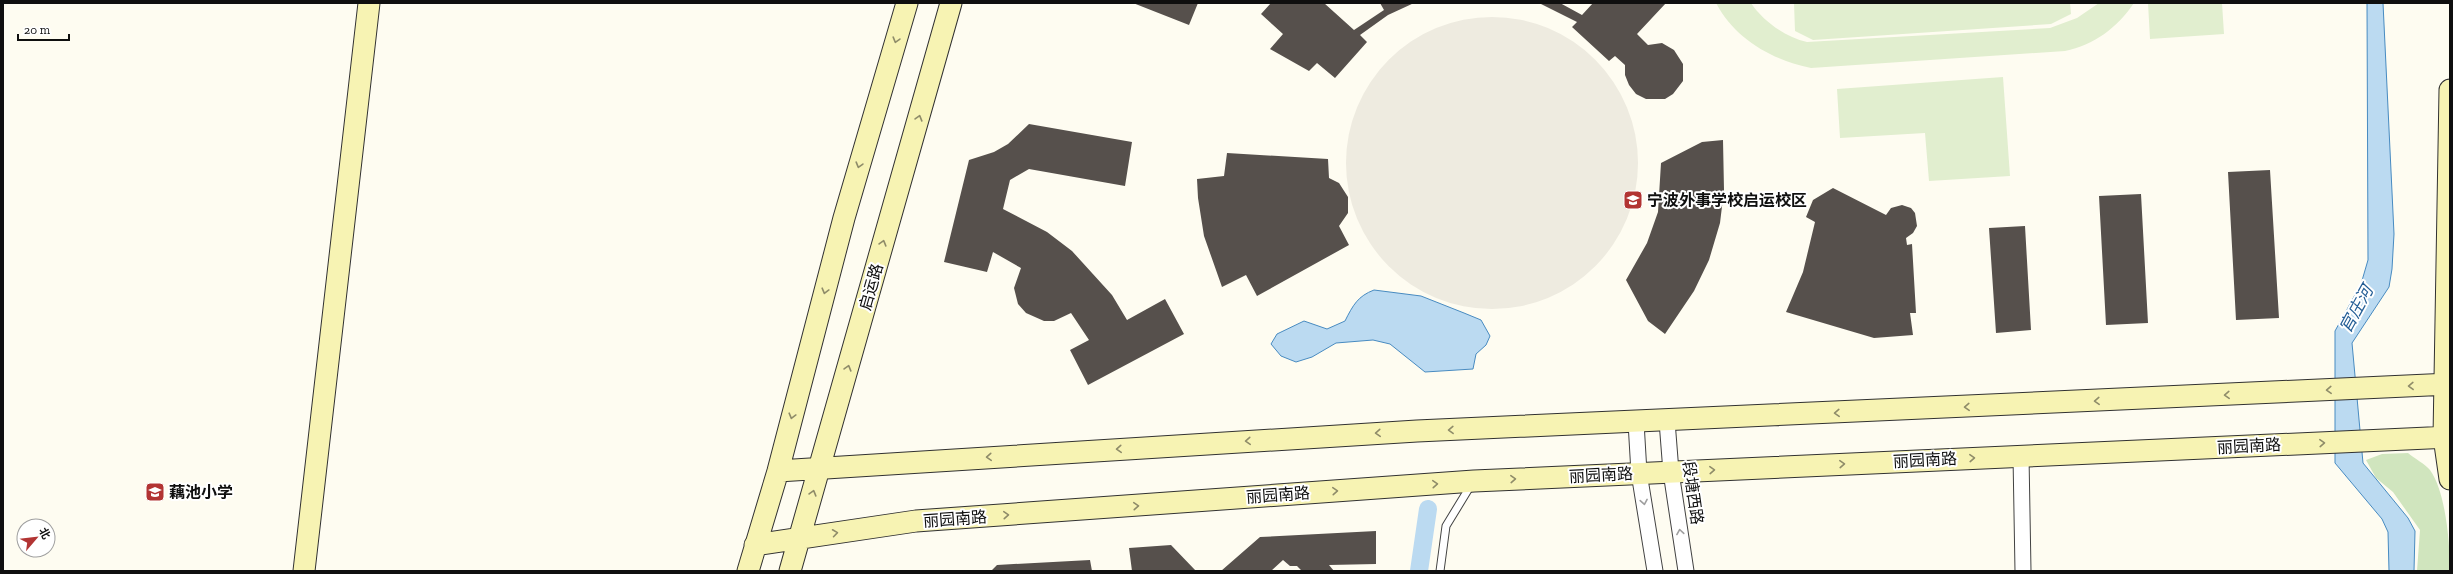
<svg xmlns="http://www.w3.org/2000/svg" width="2453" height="574" viewBox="0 0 2453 574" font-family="'Zilla Slab','Noto Sans SC',serif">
	<rect width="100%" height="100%" fill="#fefcf1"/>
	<path fill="#d0e5be" d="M 2408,453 C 2414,458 2425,464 2430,470 C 2446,492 2450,545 2450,571 L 2417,571 L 2420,530 L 2393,492 L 2376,478 L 2366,460 L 2382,454 Z"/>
	<path fill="#e1eecf" d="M 1716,3 L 1751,3 C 1763,21 1785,37 1807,42 L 2050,28 L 2077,18 L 2099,3 L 2134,3 C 2117,28 2094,45 2065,51 L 1811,68 C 1772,60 1735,39 1716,3 Z
		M 1794,3 L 2070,3 L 2071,14 L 2051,24 L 1813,40 L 1795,31 Z
		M 2148,3 L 2222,3 L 2224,34 L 2150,39 Z
		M 2003,77 L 2010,176 L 1929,181 L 1925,133 L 1840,138 L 1837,89 Z"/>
	<path fill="#eeebe0" d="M1346 163a146 146 0 1 1 292 0a146 146 0 1 1-292 0Z"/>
	<path fill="#bbdaf1" stroke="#488bc1" d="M 2367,3 L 2383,3 L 2394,234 L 2392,269 L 2389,287 L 2352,343 L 2363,463 L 2408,518 L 2415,531 L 2414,571 L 2389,571 L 2388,532 L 2382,519 L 2335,463 L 2335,331 L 2361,284 L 2368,260 Z
		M 1374,290 L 1421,296 L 1464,313 L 1481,320 L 1490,336 L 1486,345 L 1476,354 L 1473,369 L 1425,372 L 1390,344 L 1373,340 L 1336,343 L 1312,357 L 1296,362 L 1281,356 L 1271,344 L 1277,334 L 1304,321 L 1327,329 L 1345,321 C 1353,305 1358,296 1374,290 Z"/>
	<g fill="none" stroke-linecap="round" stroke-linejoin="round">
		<path stroke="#bbdaf1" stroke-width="18" d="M 1419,571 L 1428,509"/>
	</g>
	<path fill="#56504c" d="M 1133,3 L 1198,3 L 1189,25 Z
		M 1271,3 L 1324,3 L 1354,30 L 1384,10 L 1380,3 L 1414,3 L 1388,15 L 1360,35 L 1367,42 L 1335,78 L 1317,63 L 1309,71 L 1270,49 L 1283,34 L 1261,14 Z
		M 1539,3 L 1560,3 L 1582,15 L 1593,3 L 1666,3 L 1637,34 L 1648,45 L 1662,43 L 1674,50 L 1683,64 L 1683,81 L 1673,94 L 1665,99 L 1646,99 L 1636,94 L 1629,85 L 1625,75 L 1625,65 L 1615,56 L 1609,61 L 1572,27 L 1577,22 Z
		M 1029,124 L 1132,142 L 1125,186 L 1029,169 L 1010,180 L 1003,209 L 1047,232 L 1072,251 L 1112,295 L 1127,320 L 1165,299 L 1184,334 L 1088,385 L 1070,350 L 1089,340 L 1071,313 L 1054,321 L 1044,321 L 1026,313 L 1018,304 L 1014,288 L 1021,268 L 993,252 L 987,272 L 944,262 L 969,160 L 994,152 L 1008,144 Z
		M 1723,140 L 1724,190 L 1720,223 L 1709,260 L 1694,291 L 1665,334 L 1648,321 L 1626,280 L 1647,243 L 1658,212 L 1661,163 L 1702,142 Z
		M 1227,153 L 1328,159 L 1329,178 L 1339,183 L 1348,197 L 1348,213 L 1339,226 L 1349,245 L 1257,296 L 1246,275 L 1222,287 L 1204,236 L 1198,198 L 1197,179 L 1224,176 Z
		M 2270,170 L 2279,318 L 2236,320 L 2228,172 Z
		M 1833,188 L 1886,215 L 1891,208 L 1902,205 L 1911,208 L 1915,213 L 1917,226 L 1913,233 L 1906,238 L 1907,245 L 1912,244 L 1916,313 L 1910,313 L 1913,335 L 1874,338 L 1786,312 L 1803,272 L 1815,222 L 1806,217 L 1813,200 Z
		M 2141,194 L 2148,323 L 2106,325 L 2099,196 Z
		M 2025,226 L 2031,330 L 1996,333 L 1989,228 Z
		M 1376,531 L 1376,564 L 1329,565 L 1334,571 L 1302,571 L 1297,566 L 1290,566 L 1283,560 L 1271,571 L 1221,571 L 1260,537 Z
		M 1171,545 L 1196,571 L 1132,571 L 1129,548 Z
		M 1090,560 L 1092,571 L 991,571 L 997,565 Z"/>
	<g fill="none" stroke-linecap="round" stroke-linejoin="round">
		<g stroke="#424242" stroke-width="9">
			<path id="lane" d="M 1440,571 L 1446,526 L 1471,485"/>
		</g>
		<g stroke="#424242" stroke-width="17">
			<path id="street" d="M 1667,421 L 1671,472 L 1686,571
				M 1636,422 L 1639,473 L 1655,571
				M 2021,456 L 2023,571"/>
		</g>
		<g stroke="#313131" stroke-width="23">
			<path id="secondary" d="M 2450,90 L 2444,437 L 2450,479
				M 778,471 L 1417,431 L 2450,384
				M 755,545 L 916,521 L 1474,481 L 2450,437
				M 304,571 L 369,3
				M 748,571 L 778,471 L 844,218 L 907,3
				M 790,571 L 951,3"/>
		</g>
		<use href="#lane" stroke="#fff" stroke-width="7"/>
		<use href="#street" stroke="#fff" stroke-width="15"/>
		<use href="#secondary" stroke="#f7f3b3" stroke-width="21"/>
	</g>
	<defs><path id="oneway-chevron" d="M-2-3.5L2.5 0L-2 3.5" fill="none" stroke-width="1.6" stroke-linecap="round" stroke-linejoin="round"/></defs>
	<g stroke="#8f8c69">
		<use href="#oneway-chevron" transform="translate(896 40) rotate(106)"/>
		<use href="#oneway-chevron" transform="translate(919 118) rotate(-74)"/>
		<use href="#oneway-chevron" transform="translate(859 165) rotate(106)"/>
		<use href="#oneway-chevron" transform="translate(883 243) rotate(-74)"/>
		<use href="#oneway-chevron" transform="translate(825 291) rotate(105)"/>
		<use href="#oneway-chevron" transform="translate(848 368) rotate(-74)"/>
		<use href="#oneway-chevron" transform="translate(2411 386) rotate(178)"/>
		<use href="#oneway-chevron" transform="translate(2329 390) rotate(177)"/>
		<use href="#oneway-chevron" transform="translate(2227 395) rotate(177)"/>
		<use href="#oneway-chevron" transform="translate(2097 401) rotate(177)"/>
		<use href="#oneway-chevron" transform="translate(1967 407) rotate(177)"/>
		<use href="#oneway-chevron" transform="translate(1837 413) rotate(177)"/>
		<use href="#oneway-chevron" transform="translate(792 416) rotate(105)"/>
		<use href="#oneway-chevron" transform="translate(1451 430) rotate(178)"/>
		<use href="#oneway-chevron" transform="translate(1378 433) rotate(176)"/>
		<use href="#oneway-chevron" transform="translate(1248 441) rotate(176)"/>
		<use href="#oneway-chevron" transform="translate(2322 443) rotate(-3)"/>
		<use href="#oneway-chevron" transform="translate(1119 449) rotate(176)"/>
		<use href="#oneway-chevron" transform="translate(989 457) rotate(176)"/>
		<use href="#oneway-chevron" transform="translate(1972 458) rotate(-3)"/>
		<use href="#oneway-chevron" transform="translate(1842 464) rotate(-3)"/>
		<use href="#oneway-chevron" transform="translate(1712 470) rotate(-3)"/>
		<use href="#oneway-chevron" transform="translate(1513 479) rotate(-3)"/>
		<use href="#oneway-chevron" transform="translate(1435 484) rotate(-4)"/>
		<use href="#oneway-chevron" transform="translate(1335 491) rotate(-4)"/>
		<use href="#oneway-chevron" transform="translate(813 493) rotate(-74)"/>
		<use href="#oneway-chevron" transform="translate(1136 506) rotate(-4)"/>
		<use href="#oneway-chevron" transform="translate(1006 515) rotate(-4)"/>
		<use href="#oneway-chevron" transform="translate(835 533) rotate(-8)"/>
	</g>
	<g stroke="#9f9f9f">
		<use href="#oneway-chevron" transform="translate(1644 502) rotate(80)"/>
		<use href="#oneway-chevron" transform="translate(1680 532) rotate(-99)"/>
	</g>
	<defs>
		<g id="school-square" transform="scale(1)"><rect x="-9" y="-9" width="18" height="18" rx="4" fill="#b23433" stroke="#fff"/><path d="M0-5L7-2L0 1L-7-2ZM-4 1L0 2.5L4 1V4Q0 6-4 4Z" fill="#fff"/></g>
	</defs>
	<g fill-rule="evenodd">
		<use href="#school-square" x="1633" y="200"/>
		<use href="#school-square" x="155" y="492"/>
	</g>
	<g text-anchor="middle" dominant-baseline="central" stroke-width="4" stroke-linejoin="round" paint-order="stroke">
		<g font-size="16" font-weight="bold" fill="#0f0f0f" stroke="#fff" text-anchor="start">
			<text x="1647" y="200">宁波外事学校启运校区</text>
			<text x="169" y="492">藕池小学</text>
		</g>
		<g font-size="16" fill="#0f0f0f" stroke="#fff">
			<text transform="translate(871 287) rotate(-74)">启运路</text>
			<text transform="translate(2249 446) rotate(-3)">丽园南路</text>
			<text transform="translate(1925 460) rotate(-3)">丽园南路</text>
			<text transform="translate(1601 475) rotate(-3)">丽园南路</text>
			<text transform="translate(1693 493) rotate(82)">段塘西路</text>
			<text transform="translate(1278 495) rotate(-4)">丽园南路</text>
			<text transform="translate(955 519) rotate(-4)">丽园南路</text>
		</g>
		<g font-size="17" font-style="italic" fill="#235d95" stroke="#fff">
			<text transform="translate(2356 309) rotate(-61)">官庄河</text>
		</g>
	</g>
	<rect width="2453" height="574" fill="none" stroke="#0f0f0f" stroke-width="8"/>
	<g transform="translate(36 538) rotate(62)"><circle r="19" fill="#ffffff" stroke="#9f9f9f"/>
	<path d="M0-3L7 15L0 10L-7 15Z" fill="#b23433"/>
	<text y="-6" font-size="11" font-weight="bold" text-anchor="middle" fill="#0f0f0f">北</text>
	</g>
	<path d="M18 34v6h51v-6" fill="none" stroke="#0f0f0f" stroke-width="2"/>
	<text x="24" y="34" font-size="12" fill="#0f0f0f" stroke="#ffffff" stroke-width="3" paint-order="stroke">20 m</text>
</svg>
